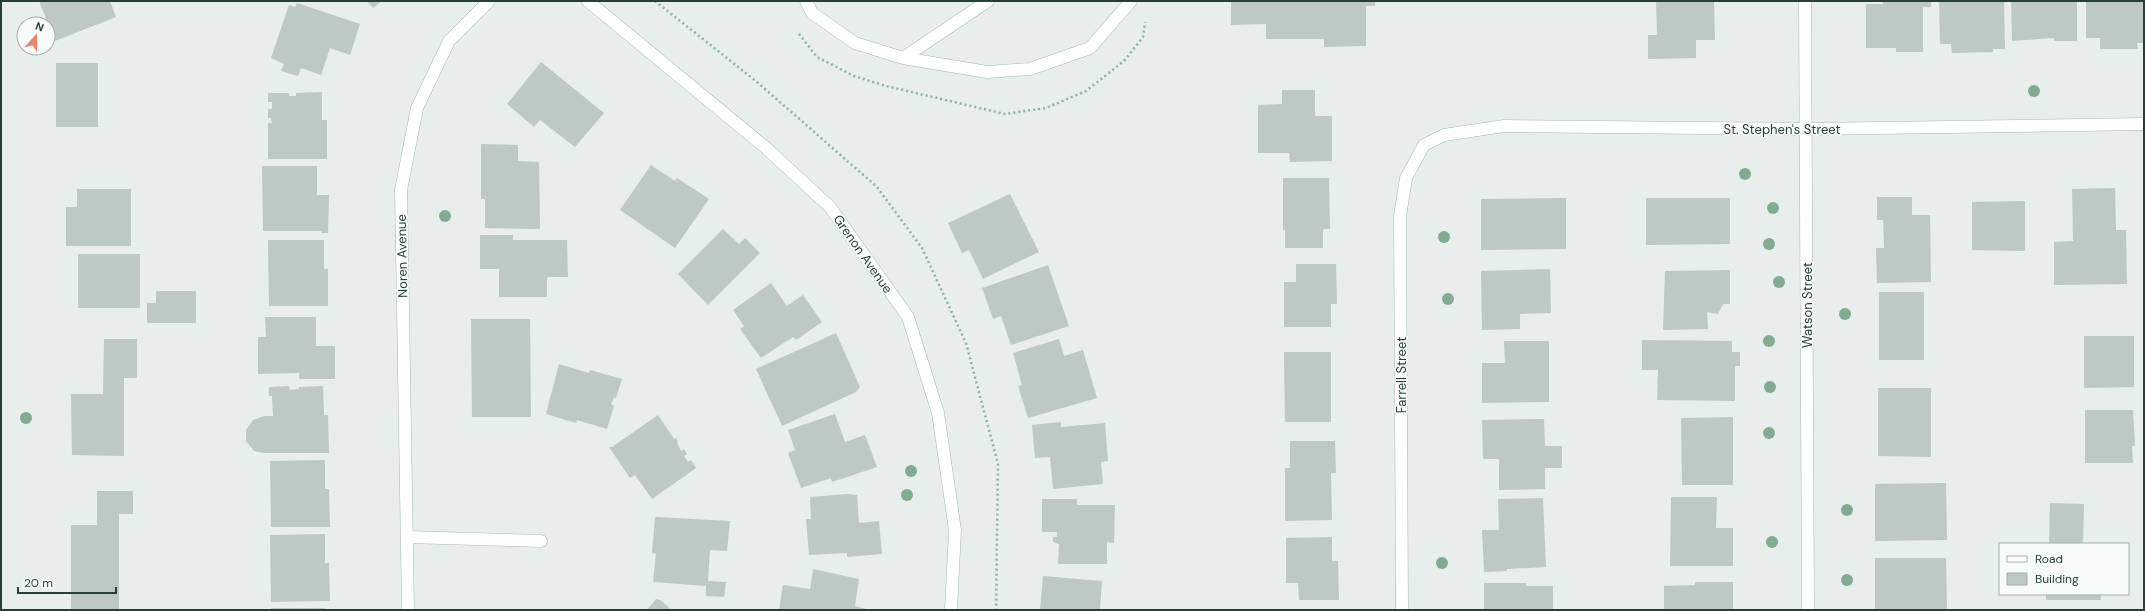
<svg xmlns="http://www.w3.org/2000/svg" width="2145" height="611" viewBox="0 0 2145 611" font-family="'DM Sans',sans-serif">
	<rect width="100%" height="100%" fill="#e7eeeb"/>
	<path fill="#bcc9c4" d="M 39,1 L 110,1 L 116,17 L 55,41 Z
		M 367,1 L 382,1 L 373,8 Z
		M 1231,1 L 1375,1 L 1375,6 L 1366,6 L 1366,46 L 1324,47 L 1324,39 L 1266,39 L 1266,24 L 1231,25 Z
		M 1656,1 L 1714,1 L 1715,40 L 1696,40 L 1696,58 L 1648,59 L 1648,35 L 1657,35 Z
		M 1883,1 L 1931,1 L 1931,7 L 1923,7 L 1923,52 L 1896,52 L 1896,48 L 1866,48 L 1866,4 L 1883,4 Z
		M 1939,1 L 2004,1 L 2005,49 L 1993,49 L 1993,52 L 1952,53 L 1951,44 L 1940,44 Z
		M 2011,1 L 2077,1 L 2077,41 L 2054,41 L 2054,38 L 2012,41 Z
		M 2086,1 L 2144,1 L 2144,43 L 2137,43 L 2138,49 L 2100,49 L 2100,38 L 2086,38 Z
		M 297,3 L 360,24 L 350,55 L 330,48 L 321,75 L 301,68 L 298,76 L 281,71 L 284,64 L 271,58 L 289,5 L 295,7 Z
		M 541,62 L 604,113 L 575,147 L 540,120 L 534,127 L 507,104 Z
		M 56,63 L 98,63 L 98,127 L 56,127 Z
		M 1282,90 L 1315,90 L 1315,116 L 1332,116 L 1332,161 L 1290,162 L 1289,153 L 1258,153 L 1258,105 L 1282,104 Z
		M 322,92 L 322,120 L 327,120 L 327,159 L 268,159 L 268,123 L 272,123 L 271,118 L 268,118 L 268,109 L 272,109 L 272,102 L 268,102 L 268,93 L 289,93 L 289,96 L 296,96 L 296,93 Z
		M 481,144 L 518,145 L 518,161 L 539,162 L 540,229 L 485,228 L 485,199 L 481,199 Z
		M 651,165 L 675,181 L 677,178 L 709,199 L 675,248 L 620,210 Z
		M 262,166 L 317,166 L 317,195 L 329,195 L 328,233 L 321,233 L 322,231 L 263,231 Z
		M 1283,178 L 1329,178 L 1330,229 L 1323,229 L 1323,248 L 1285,248 L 1285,230 L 1283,230 Z
		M 2115,188 L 2116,230 L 2126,230 L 2127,284 L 2054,285 L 2054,242 L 2073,241 L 2072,189 Z
		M 77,189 L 131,189 L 131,246 L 66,246 L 66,207 L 77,207 Z
		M 1010,194 L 1039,252 L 983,279 L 969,250 L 962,253 L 948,223 Z
		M 1877,197 L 1912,197 L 1912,215 L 1930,215 L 1931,282 L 1877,283 L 1876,248 L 1884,248 L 1883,220 L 1877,220 Z
		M 1566,198 L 1566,249 L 1481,250 L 1481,199 Z
		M 1646,198 L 1730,198 L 1730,244 L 1646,245 Z
		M 2025,201 L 2025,251 L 1972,250 L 1972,202 Z
		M 723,229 L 739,244 L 745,238 L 760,253 L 708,305 L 678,274 Z
		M 480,235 L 513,235 L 513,240 L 567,240 L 568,277 L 547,277 L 547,297 L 499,297 L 499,269 L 480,269 Z
		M 268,240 L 324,240 L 324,269 L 328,269 L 328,306 L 269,306 Z
		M 78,254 L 140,254 L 140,308 L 78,308 Z
		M 1296,264 L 1336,264 L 1337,304 L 1331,304 L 1331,327 L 1284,327 L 1284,282 L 1296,282 Z
		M 1048,265 L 1069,326 L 1011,345 L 1001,316 L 993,319 L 982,288 Z
		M 1550,269 L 1551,313 L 1520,314 L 1520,329 L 1482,330 L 1481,271 Z
		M 1730,270 L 1730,304 L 1723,304 L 1718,314 L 1707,312 L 1708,329 L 1663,330 L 1665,271 Z
		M 771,283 L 787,306 L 803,295 L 822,322 L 796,340 L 793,337 L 761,358 L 740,329 L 744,326 L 733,310 Z
		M 156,291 L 196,291 L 196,323 L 147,323 L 147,303 L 156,303 Z
		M 1879,292 L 1924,292 L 1924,360 L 1879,360 Z
		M 265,317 L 316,317 L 316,346 L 335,346 L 335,379 L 299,379 L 299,373 L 258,374 L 258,337 L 266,337 Z
		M 471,319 L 530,319 L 531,417 L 472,417 Z
		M 836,333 L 860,387 L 856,392 L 782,426 L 756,369 Z
		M 2084,336 L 2134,336 L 2134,387 L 2084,388 Z
		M 104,339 L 137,339 L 137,378 L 124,378 L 124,456 L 72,455 L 71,394 L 103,394 Z
		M 1059,339 L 1064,356 L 1083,350 L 1097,398 L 1028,418 L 1018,386 L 1022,385 L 1013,353 Z
		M 1642,340 L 1732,341 L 1732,352 L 1740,352 L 1740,366 L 1735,366 L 1735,401 L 1657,400 L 1658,370 L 1642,370 Z
		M 1504,341 L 1549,341 L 1549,402 L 1482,403 L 1482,363 L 1505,363 Z
		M 1284,352 L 1331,352 L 1331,422 L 1285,422 Z
		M 559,364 L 589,373 L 590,370 L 622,379 L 616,398 L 614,397 L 611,404 L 614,406 L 607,429 L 577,420 L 576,423 L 546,414 Z
		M 289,386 L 290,390 L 299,389 L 299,387 L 323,386 L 324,415 L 328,415 L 329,453 L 264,453 L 254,451 L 246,441 L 246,430 L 253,420 L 264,416 L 273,416 L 272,396 L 269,396 L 269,387 Z
		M 1878,388 L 1931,388 L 1931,457 L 1878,456 Z
		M 2085,410 L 2133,410 L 2135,446 L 2132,446 L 2133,463 L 2085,463 Z
		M 835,414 L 845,442 L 865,435 L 877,467 L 832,482 L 831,478 L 801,488 L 788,453 L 795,450 L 788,430 Z
		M 658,415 L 674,439 L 676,438 L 678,442 L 677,443 L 681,451 L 684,449 L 687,454 L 684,456 L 688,462 L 691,460 L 696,468 L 652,499 L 635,475 L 630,478 L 609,447 L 612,447 Z
		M 1733,417 L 1733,485 L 1682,485 L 1681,418 Z
		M 1544,419 L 1545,446 L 1562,446 L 1562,468 L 1545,468 L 1545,489 L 1499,490 L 1499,459 L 1483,459 L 1482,420 Z
		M 1061,422 L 1061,427 L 1105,423 L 1108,461 L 1101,462 L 1103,484 L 1053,489 L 1050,457 L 1035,458 L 1032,425 Z
		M 1290,441 L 1335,441 L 1336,473 L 1331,473 L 1332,520 L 1285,521 L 1285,468 L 1290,468 Z
		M 325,460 L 325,489 L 329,489 L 330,527 L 271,527 L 270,461 Z
		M 1946,483 L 1947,540 L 1875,541 L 1875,484 Z
		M 97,491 L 133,491 L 133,514 L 119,514 L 119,610 L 71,610 L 71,525 L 97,525 Z
		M 847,494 L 857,495 L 859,523 L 879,521 L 882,554 L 847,557 L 847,553 L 809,555 L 806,519 L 811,519 L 810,497 Z
		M 1671,497 L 1717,497 L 1716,528 L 1733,528 L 1733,566 L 1670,566 Z
		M 1543,498 L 1546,567 L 1507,569 L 1507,571 L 1484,572 L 1482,530 L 1499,530 L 1498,499 Z
		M 1042,499 L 1077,499 L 1077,505 L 1115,505 L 1114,543 L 1107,542 L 1107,564 L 1058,564 L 1059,544 L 1053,542 L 1053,537 L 1057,537 L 1057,532 L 1042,532 Z
		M 2050,503 L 2084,504 L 2083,544 L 2049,544 Z
		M 655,517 L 730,521 L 727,551 L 710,550 L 708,581 L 726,582 L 724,597 L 706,596 L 706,586 L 653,582 L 656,554 L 652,553 Z
		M 325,534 L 325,563 L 329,563 L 330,601 L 271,602 L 270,535 Z
		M 1332,537 L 1332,561 L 1338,561 L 1339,600 L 1299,600 L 1298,583 L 1286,583 L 1286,538 Z
		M 1875,558 L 1946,558 L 1947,610 L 1875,610 Z
		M 813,569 L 859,579 L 855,606 L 871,610 L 779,610 L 783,585 L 810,589 Z
		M 1043,576 L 1102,581 L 1100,610 L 1040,610 Z
		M 1695,582 L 1733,582 L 1733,610 L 1664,610 L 1664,586 L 1695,585 Z
		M 1484,583 L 1526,583 L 1526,586 L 1553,586 L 1553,610 L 1484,610 Z
		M 2046,594 L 2101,594 L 2101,600 L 2046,600 Z
		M 656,599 L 660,600 L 672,610 L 647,610 Z
		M 271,608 L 325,608 L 325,610 L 271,610 Z"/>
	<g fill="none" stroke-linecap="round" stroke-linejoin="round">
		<g stroke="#a9b6b2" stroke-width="13">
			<path id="service" d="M 806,1 L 812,13 L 855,43 L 903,58 L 987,72 L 1030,69 L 1090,48 L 1131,1
				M 903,58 L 988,1"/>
		</g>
		<g stroke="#a9b6b2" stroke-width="13">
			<path id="minor" d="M 588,1 L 765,147 L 830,207 L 908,317 L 938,413 L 955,530 L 951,610
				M 1805,1 L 1808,610
				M 407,537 L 541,541
				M 408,610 L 401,190 L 417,108 L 449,41 L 489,1
				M 1402,610 L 1400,216 L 1406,178 L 1424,145 L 1444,135 L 1504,126 L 1807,129 L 2144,124"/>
		</g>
		<path stroke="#89b0a3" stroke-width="2.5" stroke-dasharray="2 3" stroke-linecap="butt" d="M 655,1 L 757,82 L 877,187 L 922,248 L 966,343 L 998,464 L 996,610
			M 799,34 L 817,57 L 854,76 L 886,86 L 1005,114 L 1046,108 L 1086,91 L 1124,61 L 1143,37 L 1145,22"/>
		<use href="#service" stroke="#fff" stroke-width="12"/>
		<use href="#minor" stroke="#fff" stroke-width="12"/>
	</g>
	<g fill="#83ab92">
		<circle cx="2034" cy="91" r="6"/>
		<circle cx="1745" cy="174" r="6"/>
		<circle cx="1773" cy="208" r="6"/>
		<circle cx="445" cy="216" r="6"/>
		<circle cx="1444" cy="237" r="6"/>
		<circle cx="1769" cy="244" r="6"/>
		<circle cx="1779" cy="282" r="6"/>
		<circle cx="1448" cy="299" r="6"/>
		<circle cx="1845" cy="314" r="6"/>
		<circle cx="1769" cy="341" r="6"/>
		<circle cx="1770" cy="387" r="6"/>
		<circle cx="26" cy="418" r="6"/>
		<circle cx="1769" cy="433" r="6"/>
		<circle cx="911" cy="471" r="6"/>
		<circle cx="907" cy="495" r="6"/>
		<circle cx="1847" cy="510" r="6"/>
		<circle cx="1772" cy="542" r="6"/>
		<circle cx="1442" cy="563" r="6"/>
		<circle cx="1847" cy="580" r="6"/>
	</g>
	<g text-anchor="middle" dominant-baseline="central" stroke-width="3.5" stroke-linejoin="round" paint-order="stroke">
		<g font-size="13" fill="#264038" stroke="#f7fbf9">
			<text x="1782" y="129">St. Stephen's Street</text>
			<text transform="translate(863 254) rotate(55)">Grenon Avenue</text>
			<text transform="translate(402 256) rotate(-91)">Noren Avenue</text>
			<text transform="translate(1807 305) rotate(-90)">Watson Street</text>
			<text transform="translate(1401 375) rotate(-90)">Farrell Street</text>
		</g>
	</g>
	<rect width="2145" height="611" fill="none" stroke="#264038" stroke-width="4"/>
	<rect x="1999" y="543" width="130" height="52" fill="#f7fbf9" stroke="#a3b0ac"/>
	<rect x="2007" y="556" width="20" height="6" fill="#ffffff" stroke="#a3b0ac"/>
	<text x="2035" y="563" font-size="12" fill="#264038">Road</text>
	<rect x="2007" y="573" width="20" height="12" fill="#bcc9c4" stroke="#a3b0ac"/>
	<text x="2035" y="583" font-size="12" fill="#264038">Building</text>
	<g transform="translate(36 36) rotate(21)"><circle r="19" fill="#f7fbf9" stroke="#a3b0ac"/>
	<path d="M0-3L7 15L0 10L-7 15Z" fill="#eb8468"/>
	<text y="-6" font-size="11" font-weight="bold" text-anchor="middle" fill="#264038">N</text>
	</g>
	<path d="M18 587v6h98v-6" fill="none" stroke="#264038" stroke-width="2"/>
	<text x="24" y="587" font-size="12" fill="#264038" stroke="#f7fbf9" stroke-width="3" paint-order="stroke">20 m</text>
</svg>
